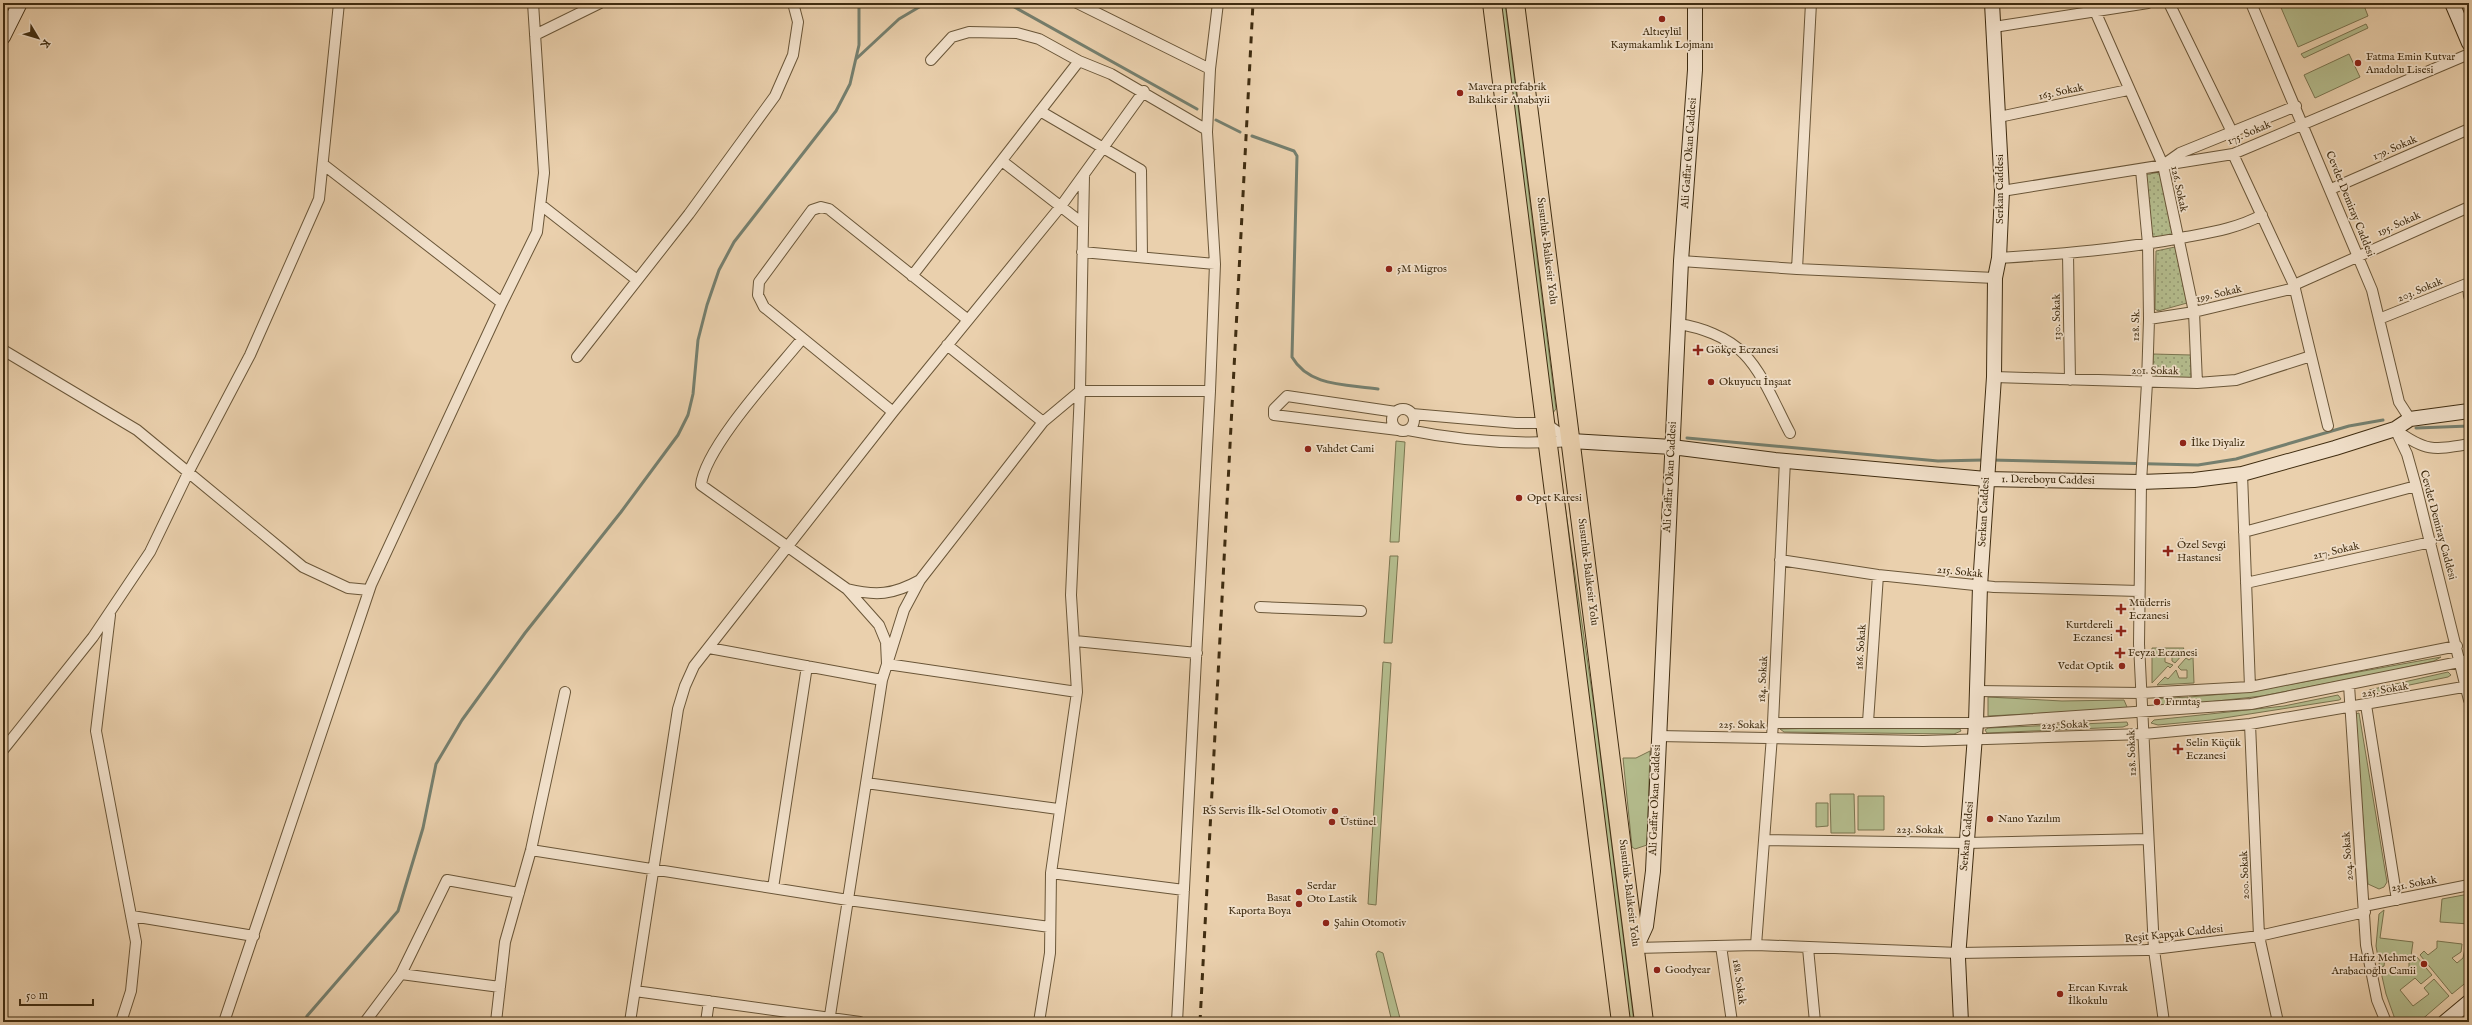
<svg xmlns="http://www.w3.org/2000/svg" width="2472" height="1025" viewBox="0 0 2472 1025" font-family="'IM FELL English',serif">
	<defs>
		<pattern id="park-dots" width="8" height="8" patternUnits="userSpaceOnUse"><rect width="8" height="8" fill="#b4bc8d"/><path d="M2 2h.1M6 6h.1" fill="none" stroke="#949972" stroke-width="1.8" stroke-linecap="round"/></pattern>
	</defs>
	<rect width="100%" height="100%" fill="#ead0ad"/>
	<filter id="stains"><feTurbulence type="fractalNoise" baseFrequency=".005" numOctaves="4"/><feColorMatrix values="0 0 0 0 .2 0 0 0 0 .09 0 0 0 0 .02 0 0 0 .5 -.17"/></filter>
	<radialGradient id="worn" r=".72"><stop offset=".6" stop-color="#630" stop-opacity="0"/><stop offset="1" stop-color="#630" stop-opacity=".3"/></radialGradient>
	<path fill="#b4bc8d" stroke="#7a744f" d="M 1501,3 L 1505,3 L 1556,409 L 1552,414 Z
		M 2279,3 L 2363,3 L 2368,16 L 2298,47 Z
		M 2366,24 L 2368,28 L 2304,58 L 2301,54 Z
		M 2349,54 L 2360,77 L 2315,98 L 2304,75 Z
		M 1396,441 L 1405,442 L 1399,542 L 1390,542 Z
		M 1558,457 L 1596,720 L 1634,1022 L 1630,1022 Z
		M 1390,556 L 1398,556 L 1392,643 L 1384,643 Z
		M 2152,648 L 2184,648 L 2181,652 L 2183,654 L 2175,663 L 2172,661 L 2172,654 L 2165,654 L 2165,662 L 2173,665 L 2170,668 L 2168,666 L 2152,683 Z
		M 2193,657 L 2194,683 L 2157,685 L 2165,677 L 2168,679 L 2176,670 L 2179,678 L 2187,678 L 2187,670 L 2181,670 L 2178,667 L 2186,658 L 2189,660 Z
		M 2441,657 L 2434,661 L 2385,672 L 2262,696 L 2190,704 L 2189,697 L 2248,692 Z
		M 1383,662 L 1391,663 L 1376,905 L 1368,904 Z
		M 2448,672 L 2451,675 L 2448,677 L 2371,693 L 2369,690 Z
		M 2338,695 L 2341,699 L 2339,700 L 2211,720 L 2158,725 L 2151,723 L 2154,720 L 2284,706 Z
		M 1988,697 L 2062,701 L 2124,700 L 2127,707 L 2125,709 L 1988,716 Z
		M 2188,697 L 2188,705 L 2155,705 L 2159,704 L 2159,701 L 2155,701 L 2155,699 Z
		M 2359,713 L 2387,882 L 2384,887 L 2379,889 L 2368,884 L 2355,718 L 2355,714 Z
		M 2127,722 L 2128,725 L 2123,727 L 1987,733 L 1985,730 L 1988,728 Z
		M 1859,727 L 1960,729 L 1961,731 L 1954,734 L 1784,732 L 1780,729 Z
		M 1650,751 L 1647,845 L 1635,849 L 1632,847 L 1623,758 L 1636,758 Z
		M 1830,794 L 1854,794 L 1855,833 L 1831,833 Z
		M 1858,796 L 1884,796 L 1884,830 L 1858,830 Z
		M 1816,803 L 1828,803 L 1828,826 L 1816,827 Z
		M 2469,894 L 2469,905 L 2467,905 L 2469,924 L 2440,922 L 2442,899 Z
		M 2384,910 L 2380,938 L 2413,942 L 2411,956 L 2406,960 L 2385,958 L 2384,966 L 2380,968 L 2376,946 L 2379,914 Z
		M 2437,941 L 2462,944 L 2461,952 L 2452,958 L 2457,963 L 2463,958 L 2466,944 L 2469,944 L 2469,980 L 2452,994 L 2420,955 L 2424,951 L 2428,955 L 2437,948 Z
		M 1378,951 L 1383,953 L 1401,1022 L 1392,1022 L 1376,954 Z
		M 2417,957 L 2432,975 L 2421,984 L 2415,978 L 2400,990 L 2413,1006 L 2429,994 L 2424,988 L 2434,979 L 2449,996 L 2419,1022 L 2396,1022 L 2386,994 L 2381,972 L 2409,972 L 2409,963 Z"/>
	<path fill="url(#park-dots)" stroke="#7a744f" d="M 2160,172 L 2173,235 L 2152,239 L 2144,175 Z
		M 2175,247 L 2187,303 L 2158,311 L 2155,309 L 2156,251 Z
		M 2153,354 L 2191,355 L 2191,378 L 2152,378 Z"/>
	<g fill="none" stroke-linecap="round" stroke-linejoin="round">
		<path stroke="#757f6e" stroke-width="3" d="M 1007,3 L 1197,109
			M 856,59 L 899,19 L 926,3
			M 1216,120 L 1240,132
			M 1252,136 L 1294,151 L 1297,156 L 1292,357 C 1309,387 1347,384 1378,389
			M 2416,428 L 2469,426
			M 1687,438 L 1938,461 L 1984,460
			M 1991,460 L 2198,465 L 2236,459 L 2349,426 L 2383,420
			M 305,1022 L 307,1016 L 398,911 L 423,828 L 436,764 L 462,720 L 525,633 L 621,512 L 678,435 L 688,415 L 693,394 L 698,340 L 707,305 L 719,270 L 734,242 L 836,111 L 850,84 L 859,45 L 859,3"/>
		<g stroke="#6a5638" stroke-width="12">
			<path id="street" d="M 1077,3 L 1210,69
				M 1811,3 L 1797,269 L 1995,278
				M 2169,3 L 2232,132
				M 2251,3 L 2372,290 L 2399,402 L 2410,419
				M 2095,11 L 2163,165 L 2194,312 L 2197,383
				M 1994,27 L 2148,3
				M 535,35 L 600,3
				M 931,60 L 952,37 L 969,32 L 1017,33 L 1039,39 L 1079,61 L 1111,74 L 1207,130
				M 1040,111 L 1141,170 L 1142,257
				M 1999,117 L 2128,90
				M 2233,154 L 2294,285 L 2328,426
				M 1002,161 L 1082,223
				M 324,165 L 502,303
				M 2163,165 L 2180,153 L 2296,106
				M 2141,170 L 2148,244 L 2149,319 L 2147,383 L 2141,482 L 2139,644 L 2154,950 L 2164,1022
				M 2331,189 L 2469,129
				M 2002,191 L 2233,154 L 2469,54
				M 541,205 L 637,280
				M 1082,252 L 1215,264
				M 2068,254 L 2070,380
				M 1999,258 C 2062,254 2124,249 2186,237 C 2213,232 2238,228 2262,215
				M 1681,261 L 1797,269
				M 912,276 L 1079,61
				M 2468,284 L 2469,296
				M 2294,285 L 2469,207
				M 2149,319 L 2194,312 L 2295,288
				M 2379,319 L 2469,283
				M 1678,324 C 1700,327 1728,337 1744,354 C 1763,373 1777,409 1790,433
				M 802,339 C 776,371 705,447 701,485 L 847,589 L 879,625 L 886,642 L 887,664 L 1077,692
				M 947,345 L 1043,422
				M 3,350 L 137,430 L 303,567 L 348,588 L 369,590
				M 577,357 L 689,214 L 775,96 L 793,55 L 798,22 L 793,3
				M 1994,377 L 2197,383 L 2236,380 L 2311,356
				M1392 420a11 11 0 1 1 22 0a11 11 0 1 1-22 0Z
				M 893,412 L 764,307 L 758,295 L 759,282 L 812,210 L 821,207 L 829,209 L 968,320
				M 1396,412 L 1287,396 L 1274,409 L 1274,415 L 1398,430
				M 1412,414 L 1516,423 L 1545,423 L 1571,441
				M 2395,429 L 2407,454 L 2416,486 L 2469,700
				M 1408,430 C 1462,441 1516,445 1571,441
				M 2396,430 C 2426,452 2434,450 2469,444
				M 2242,474 L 2250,687
				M 2244,532 L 2416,486
				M 1780,560 L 1878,575 L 1994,587 L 2139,591
				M 2246,583 L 2431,542
				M 847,589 C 876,596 893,595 920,580
				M 1260,607 L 1361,611
				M 110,615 L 96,731 L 136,942 L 131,991 L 121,1022
				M 1075,641 L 1197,653
				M 709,648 L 882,680
				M 2349,685 L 2366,945 L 2377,1000 L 2386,1022
				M 1977,691 L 2142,693 L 2250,687 L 2457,646
				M 2366,705 L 2397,900
				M 1868,722 L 1878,575
				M 1773,723 L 1976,723 L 2251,704 L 2469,660
				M 2250,724 L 2259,936 L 2278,1022
				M 1658,736 L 1923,741 L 2144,734 L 2250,724 L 2469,686
				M 3,750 L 93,637 L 150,552 L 189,471 L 250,355 L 319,199 L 339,3
				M 866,783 L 1058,809
				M 1764,840 L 1966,843 L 2148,839
				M 531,850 L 848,900 L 1050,927
				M 1051,873 L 1184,890
				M 773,888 L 807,666
				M 2364,906 L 2469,885
				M 132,916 L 254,936
				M 1756,945 L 1773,723 L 1785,460
				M 1721,946 L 1732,1022
				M 1636,948 L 1756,945 L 1959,953 L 2146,950 L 2259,936 L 2365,912
				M 1808,948 L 1815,1022
				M 401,974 L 447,880 L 519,893
				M 635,991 L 860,1022
				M 224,1022 L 371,585 L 502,303 L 537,232 L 544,173 L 533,3
				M 365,1022 L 401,974 L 500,987
				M 496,1022 L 505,942 L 531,850 L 565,692
				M 630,1022 L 678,709 L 685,686 L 694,666 L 893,412 L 1061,206 L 1144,91
				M 706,1022 L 709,1001
				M 829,1022 L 882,680 L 904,610 L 920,580 L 1043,422 L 1080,391 L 1210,391
				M 1039,1022 L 1050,953 L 1051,873 L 1077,692 L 1071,595 L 1080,391 L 1084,175
				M 1177,1022 L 1210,391 L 1215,264 L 1207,132 L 1210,69 L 1218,3"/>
		</g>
		<g stroke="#402d11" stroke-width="16">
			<path id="secondary" d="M 2452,3 L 2469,43
				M 3,37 L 20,3
				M 1571,441 L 1672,447 L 1775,460 L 1986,479 L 2141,482 L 2194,480 L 2242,474 L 2335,448 L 2395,429 L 2410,419 L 2469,411
				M 1636,948 L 1646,926 L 1653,871 L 1681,261 L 1695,70 L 1695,3
				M 1961,1022 L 1958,958 L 1976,723 L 1980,586 L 1994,377 L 1995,278 L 1999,258 L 2002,191 L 1992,3
				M 2445,1022 L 2469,1002"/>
		</g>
		<g stroke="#402d11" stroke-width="20">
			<path id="highway" d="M 1492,3 L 1621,1022
				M 1515,3 L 1644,1022"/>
		</g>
		<use href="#street" stroke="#f1e0ca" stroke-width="10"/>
		<use href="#secondary" stroke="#f1e0ca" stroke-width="14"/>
		<use href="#highway" stroke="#ead0ad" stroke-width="18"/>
		<path stroke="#402d11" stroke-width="3" stroke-dasharray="7 7" stroke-linecap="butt" d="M 1200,1022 L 1253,3"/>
	</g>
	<g fill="#8f2418" stroke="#f1e0ca" stroke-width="1.5">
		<circle cx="1662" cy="19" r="4"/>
		<circle cx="2358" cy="63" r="4"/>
		<circle cx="1460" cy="93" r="4"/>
		<circle cx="1389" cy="269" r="4"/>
		<path d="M1696 344h4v4h4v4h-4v4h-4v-4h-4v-4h4z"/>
		<circle cx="1711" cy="382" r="4"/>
		<circle cx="2183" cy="443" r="4"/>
		<circle cx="1308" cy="449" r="4"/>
		<circle cx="1519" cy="498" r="4"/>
		<path d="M2166 545h4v4h4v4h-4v4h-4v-4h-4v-4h4z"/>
		<path d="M2119 603h4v4h4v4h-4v4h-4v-4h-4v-4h4z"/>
		<path d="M2119 625h4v4h4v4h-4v4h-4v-4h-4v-4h4z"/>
		<path d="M2118 647h4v4h4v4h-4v4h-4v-4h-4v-4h4z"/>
		<circle cx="2122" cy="666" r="4"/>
		<circle cx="2157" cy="702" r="4"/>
		<path d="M2176 743h4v4h4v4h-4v4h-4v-4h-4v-4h4z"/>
		<circle cx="1335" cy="811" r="4"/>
		<circle cx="1990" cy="819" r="4"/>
		<circle cx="1332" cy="822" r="4"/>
		<circle cx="1299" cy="892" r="4"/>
		<circle cx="1299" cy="904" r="4"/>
		<circle cx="1326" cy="923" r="4"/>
		<circle cx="2424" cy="964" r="4"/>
		<circle cx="1657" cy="970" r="4"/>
		<circle cx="2060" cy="994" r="4"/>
	</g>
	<g text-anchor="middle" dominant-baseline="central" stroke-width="3.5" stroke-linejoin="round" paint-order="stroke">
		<g font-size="11" fill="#402d11" stroke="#f1e0ca" text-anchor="start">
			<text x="1662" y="32" text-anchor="middle">Altıeylül<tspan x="1662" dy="13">Kaymakamlık Lojmanı</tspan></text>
			<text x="2366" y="57">Fatma Emin Kutvar<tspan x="2366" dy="13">Anadolu Lisesi</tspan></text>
			<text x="1468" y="87">Mavera prefabrik<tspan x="1468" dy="13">Balıkesir Anabayii</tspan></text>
			<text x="1397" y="269">5M Migros</text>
			<text x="1706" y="350">Gökçe Eczanesi</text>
			<text x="1719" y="382">Okuyucu İnşaat</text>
			<text x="2191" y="443">İlke Diyaliz</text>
			<text x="1316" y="449">Vahdet Cami</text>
			<text x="1527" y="498">Opet Karesi</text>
			<text x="2177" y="545">Özel Sevgi<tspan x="2177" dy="13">Hastanesi</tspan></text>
			<text x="2129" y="603">Müderris<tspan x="2129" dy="13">Eczanesi</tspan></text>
			<text x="2113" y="625" text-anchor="end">Kurtdereli<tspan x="2113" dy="13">Eczanesi</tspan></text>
			<text x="2128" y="653">Feyza Eczanesi</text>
			<text x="2114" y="666" text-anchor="end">Vedat Optik</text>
			<text x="2165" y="702">Fırıntaş</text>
			<text x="2186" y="743">Selin Küçük<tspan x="2186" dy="13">Eczanesi</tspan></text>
			<text x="1327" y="811" text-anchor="end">RS Servis İlk-Sel Otomotiv</text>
			<text x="1998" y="819">Nano Yazılım</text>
			<text x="1340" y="822">Üstünel</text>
			<text x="1307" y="886">Serdar<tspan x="1307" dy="13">Oto Lastik</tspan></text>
			<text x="1291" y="898" text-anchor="end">Basat<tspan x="1291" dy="13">Kaporta Boya</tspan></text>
			<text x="1334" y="923">Şahin Otomotiv</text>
			<text x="2416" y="958" text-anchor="end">Hafız Mehmet<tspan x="2416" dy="13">Arabacıoğlu Camii</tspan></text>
			<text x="1665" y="970">Goodyear</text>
			<text x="2068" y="988">Ercan Kıvrak<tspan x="2068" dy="13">İlkokulu</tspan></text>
		</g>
		<g font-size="11" fill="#402d11" stroke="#f1e0ca">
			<text transform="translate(2061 92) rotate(-12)">163. Sokak</text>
			<text transform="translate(2249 133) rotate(-23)">175. Sokak</text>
			<text transform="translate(2395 148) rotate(-23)">179. Sokak</text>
			<text transform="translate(1689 153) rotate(-86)">Ali Gaffar Okan Caddesi</text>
			<text transform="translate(2000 189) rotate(-90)">Serkan Caddesi</text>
			<text transform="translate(2179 189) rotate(78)">126. Sokak</text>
			<text transform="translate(2350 204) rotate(68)">Cevdet Demiray Caddesi</text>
			<text transform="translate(2399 224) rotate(-24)">195. Sokak</text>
			<text transform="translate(1547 251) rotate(83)">Susurluk-Balıkesir Yolu</text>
			<text transform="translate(2420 290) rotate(-22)">203. Sokak</text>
			<text transform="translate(2219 294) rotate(-13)">199. Sokak</text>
			<text transform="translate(2057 317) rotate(-91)">130. Sokak</text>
			<text transform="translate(2136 325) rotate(-89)">128. Sk.</text>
			<text transform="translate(2155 371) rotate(1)">201. Sokak</text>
			<text transform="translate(1670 477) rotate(-87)">Ali Gaffar Okan Caddesi</text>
			<text transform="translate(2048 480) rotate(1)">1. Dereboyu Caddesi</text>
			<text transform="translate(1984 512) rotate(-87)">Serkan Caddesi</text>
			<text transform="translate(2438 525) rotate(75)">Cevdet Demiray Caddesi</text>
			<text transform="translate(2336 551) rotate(-13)">217. Sokak</text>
			<text transform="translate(1588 572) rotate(83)">Susurluk-Balıkesir Yolu</text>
			<text transform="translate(1960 572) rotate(6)">215. Sokak</text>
			<text transform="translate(1861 647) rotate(-86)">186. Sokak</text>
			<text transform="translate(1763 679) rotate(-87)">184. Sokak</text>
			<text transform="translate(2385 690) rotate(-10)">225. Sokak</text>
			<text transform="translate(1742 725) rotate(1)">225. Sokak</text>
			<text transform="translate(2065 725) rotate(-2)">225. Sokak</text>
			<text transform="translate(2132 753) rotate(-92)">128. Sokak</text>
			<text transform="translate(1655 800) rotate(-88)">Ali Gaffar Okan Caddesi</text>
			<text transform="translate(1920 830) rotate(1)">223. Sokak</text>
			<text transform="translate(1967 836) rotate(-85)">Serkan Caddesi</text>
			<text transform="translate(2348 856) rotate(-94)">204. Sokak</text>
			<text transform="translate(2245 875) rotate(-92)">200. Sokak</text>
			<text transform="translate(2414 884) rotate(-11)">231. Sokak</text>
			<text transform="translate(1629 893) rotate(83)">Susurluk-Balıkesir Yolu</text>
			<text transform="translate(2174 934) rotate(-6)">Reşit Kapçak Caddesi</text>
			<text transform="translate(1739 982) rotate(82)">188. Sokak</text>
		</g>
	</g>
	<rect width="2472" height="1025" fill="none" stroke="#ead0ad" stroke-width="16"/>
	<rect x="4" y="4" width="2464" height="1017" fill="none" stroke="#402d11" stroke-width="2"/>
	<rect x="8" y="8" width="2456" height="1009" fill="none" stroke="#402d11"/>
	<g transform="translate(38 38) rotate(128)" stroke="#f1e0ca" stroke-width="3" paint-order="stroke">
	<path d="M0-3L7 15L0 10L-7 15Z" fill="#402d11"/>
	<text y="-6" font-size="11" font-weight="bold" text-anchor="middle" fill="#402d11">K</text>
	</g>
	<path d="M20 999v6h73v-6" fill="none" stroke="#402d11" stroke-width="2"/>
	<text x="26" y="999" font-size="12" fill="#402d11" stroke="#f1e0ca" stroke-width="3" paint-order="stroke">50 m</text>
	<rect width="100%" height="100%" filter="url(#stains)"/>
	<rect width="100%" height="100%" fill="url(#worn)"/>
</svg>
